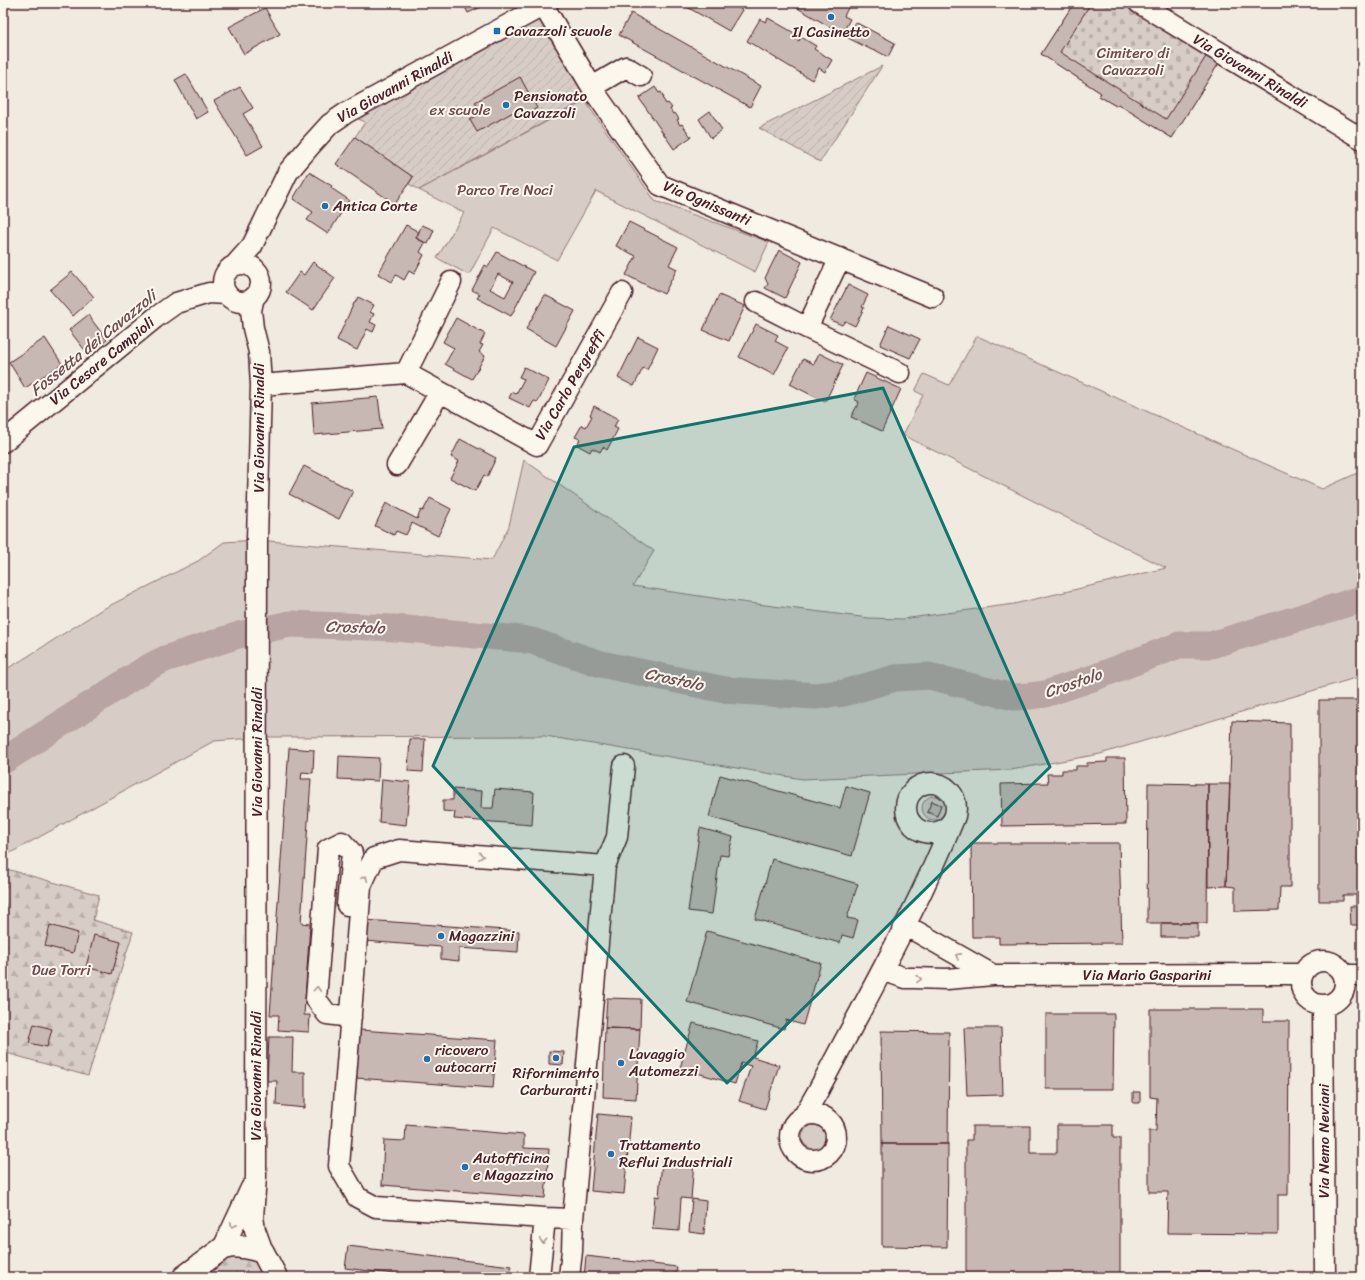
<svg xmlns="http://www.w3.org/2000/svg" width="1365" height="1280" viewBox="0 0 1365 1280" font-family="Sriracha,sans-serif">
	<defs>
		<pattern id="forest-firs" width="22" height="20" patternUnits="userSpaceOnUse"><rect width="22" height="20" fill="#d8ccc6"/><path d="M5 1l3.5 6h-7zM16 11l3.5 6h-7z" fill="#bbafaa"/></pattern>
		<pattern id="cemetery-stones" width="16" height="16" patternUnits="userSpaceOnUse"><rect width="16" height="16" fill="#d8ccc6"/><path d="M2 7V4a2 2 0 0 1 4 0v3zM10 15v-3a2 2 0 0 1 4 0v3z" fill="#bbafaa"/></pattern>
		<pattern id="garden-furrows" width="10" height="10" patternUnits="userSpaceOnUse"><rect width="10" height="10" fill="#d8ccc6"/><path d="M-1 1l2-2M0 10L10 0M9 11l2-2" fill="none" stroke="#bbafaa"/></pattern>
	</defs>
	<rect width="100%" height="100%" fill="#f0eae0"/>
	<filter id="ink" filterUnits="userSpaceOnUse"><feTurbulence type="fractalNoise" baseFrequency=".025" numOctaves="2"/><feDisplacementMap in="SourceGraphic" scale="8" xChannelSelector="R" yChannelSelector="G"/><feConvolveMatrix kernelMatrix="1 2 1 2 8 2 1 2 1" color-interpolation-filters="sRGB"/></filter>
	<g filter="url(#ink)">
		<path fill="#d8ccc6" stroke="#917678" d="M 585,101 L 655,201 L 769,242 L 755,272 L 596,191 L 557,260 L 494,228 L 469,275 L 437,258 L 464,213 L 419,190 Z
			M 977,336 L 1322,489 L 1362,471 L 1362,676 L 1100,754 L 1011,770 L 802,779 L 545,736 L 268,737 L 214,741 L 3,857 L 3,671 L 22,660 L 101,610 L 198,561 L 224,542 L 257,540 L 492,560 L 509,526 L 524,460 L 654,551 L 633,586 L 733,601 L 869,618 L 902,619 L 1014,604 L 1166,568 L 903,435 L 923,395 L 915,391 L 924,374 L 949,385 Z
			M922 808a12 12 0 1 1 24 0a12 12 0 1 1-24 0Z
			M802 1137a12 12 0 1 1 24 0a12 12 0 1 1-24 0Z"/>
		<path fill="url(#forest-firs)" stroke="#917678" d="M 3,868 L 99,895 L 93,920 L 133,932 L 88,1076 L 3,1052 Z
			M 243,1247 L 276,1277 L 184,1277 Z"/>
		<path fill="url(#cemetery-stones)" stroke="#917678" d="M 1074,3 L 1124,3 L 1219,63 L 1172,138 L 1118,104 L 1116,106 L 1099,96 L 1101,93 L 1041,54 Z"/>
		<path fill="url(#garden-furrows)" stroke="#917678" d="M 543,5 L 596,94 L 419,190 L 409,184 L 413,177 L 355,137 L 365,122 L 346,113 Z
			M 882,66 L 820,162 L 759,128 Z"/>
		<g fill="none" stroke-linecap="round" stroke-linejoin="round">
			<path stroke="#b8a4a2" stroke-width="27" d="M 3,761 L 147,668 L 165,659 L 183,653 L 239,635 L 290,624 L 395,628 L 521,639 L 532,641 L 601,664 L 725,690 L 815,696 L 844,693 L 895,678 L 929,676 L 1013,697 L 1030,696 L 1045,694 L 1093,678 L 1179,645 L 1211,645 L 1362,599"/>
		</g>
		<path fill="#c8b8b3" stroke="#4a1f2b" fill-rule="evenodd" d="M 463,3 L 490,3 L 468,13 Z
			M 680,3 L 730,3 L 742,10 L 729,31 Z
			M 789,3 L 848,3 L 850,4 L 844,16 L 850,19 L 842,34 Z
			M 1074,3 L 1091,3 L 1060,52 L 1166,119 L 1207,55 L 1219,63 L 1172,138 L 1118,104 L 1116,106 L 1099,96 L 1101,93 L 1041,54 Z
			M 265,8 L 280,34 L 244,54 L 229,27 Z
			M 631,13 L 761,86 L 750,107 L 619,35 Z
			M 768,18 L 796,34 L 794,38 L 799,41 L 801,37 L 816,46 L 814,49 L 832,60 L 825,72 L 819,68 L 812,80 L 747,41 L 760,19 L 766,22 Z
			M 855,22 L 895,43 L 888,57 L 875,50 L 874,51 L 846,37 Z
			M 186,74 L 208,112 L 196,119 L 175,80 Z
			M 520,77 L 537,108 L 521,117 L 517,110 L 477,132 L 470,120 L 481,113 L 475,102 Z
			M 240,87 L 253,108 L 243,114 L 263,146 L 247,155 L 214,101 Z
			M 655,87 L 659,93 L 661,92 L 664,98 L 663,99 L 666,104 L 668,103 L 672,108 L 670,109 L 673,114 L 675,113 L 679,119 L 677,120 L 680,125 L 682,124 L 691,137 L 674,149 L 639,98 Z
			M 710,111 L 722,130 L 711,138 L 699,119 Z
			M 355,137 L 413,177 L 395,204 L 336,164 Z
			M 309,172 L 332,186 L 331,188 L 349,200 L 328,234 L 307,220 L 313,212 L 293,199 Z
			M 629,222 L 678,247 L 669,265 L 677,269 L 664,294 L 626,275 L 636,256 L 616,246 Z
			M 406,225 L 419,232 L 416,238 L 425,243 L 420,252 L 424,255 L 414,274 L 409,271 L 404,280 L 396,275 L 392,282 L 378,274 Z
			M 422,225 L 434,230 L 428,244 L 416,238 Z
			M 779,250 L 802,262 L 785,298 L 765,288 L 768,284 L 765,278 Z
			M 497,252 L 534,272 L 511,316 L 477,298 L 480,294 L 472,290 L 485,265 L 488,267 ZM 498,274 L 513,282 L 505,297 L 490,289 Z
			M 313,262 L 335,278 L 313,310 L 286,292 L 300,272 L 304,275 Z
			M 72,272 L 94,297 L 73,316 L 50,290 Z
			M 848,285 L 868,295 L 862,307 L 864,308 L 855,326 L 845,321 L 842,325 L 830,320 Z
			M 545,295 L 575,311 L 556,346 L 526,329 Z
			M 719,295 L 745,306 L 729,341 L 703,330 Z
			M 358,297 L 374,305 L 370,312 L 374,314 L 370,322 L 376,325 L 373,332 L 367,329 L 357,350 L 337,340 L 354,303 L 355,303 Z
			M 88,315 L 107,340 L 88,354 L 69,330 Z
			M 456,318 L 485,334 L 480,344 L 483,345 L 479,352 L 485,356 L 472,379 L 445,364 L 454,348 L 443,342 Z
			M 756,324 L 778,335 L 775,341 L 788,348 L 774,375 L 739,357 Z
			M 889,325 L 920,339 L 910,358 L 880,345 Z
			M 638,337 L 658,347 L 647,370 L 643,368 L 634,386 L 618,378 Z
			M 45,338 L 62,364 L 25,388 L 9,362 Z
			M 819,353 L 843,365 L 825,402 L 790,384 L 803,359 L 814,364 Z
			M 524,367 L 549,380 L 538,402 L 534,401 L 530,408 L 509,398 L 512,392 L 516,394 L 524,379 L 519,377 Z
			M 866,373 L 901,389 L 882,431 L 851,417 L 859,402 L 854,399 Z
			M 378,397 L 382,429 L 314,435 L 312,403 Z
			M 594,406 L 618,419 L 614,427 L 618,429 L 607,450 L 603,447 L 600,452 L 592,448 L 590,452 L 577,445 L 580,439 L 575,437 L 582,425 L 586,427 L 592,416 L 590,415 Z
			M 460,439 L 496,458 L 487,477 L 484,475 L 475,491 L 450,478 L 459,461 L 451,457 Z
			M 304,466 L 353,491 L 339,519 L 289,494 Z
			M 430,498 L 451,509 L 438,536 L 412,523 L 406,535 L 396,531 L 394,535 L 375,526 L 386,503 L 417,519 L 421,510 L 423,511 Z
			M 1319,700 L 1362,700 L 1362,925 L 1351,925 L 1350,906 L 1356,906 L 1356,895 L 1343,895 L 1343,901 L 1319,901 Z
			M 1232,721 L 1290,723 L 1290,887 L 1280,887 L 1279,910 L 1235,911 L 1235,887 L 1226,886 Z
			M 410,739 L 425,739 L 423,772 L 408,771 Z
			M 289,748 L 314,750 L 313,773 L 302,772 L 301,779 L 311,779 L 301,923 L 310,924 L 304,1015 L 310,1015 L 309,1032 L 278,1030 L 279,1015 L 270,1015 Z
			M 339,756 L 379,758 L 378,781 L 338,779 Z
			M 1107,758 L 1125,758 L 1126,824 L 1002,826 L 1001,784 L 1048,783 L 1047,774 L 1062,774 L 1062,770 L 1076,770 L 1076,766 L 1087,766 L 1087,763 L 1107,762 Z
			M 720,775 L 840,808 L 846,786 L 870,793 L 852,856 L 709,817 Z
			M 382,779 L 410,782 L 406,825 L 379,822 Z
			M 1148,783 L 1208,784 L 1207,923 L 1147,923 Z
			M 1208,784 L 1230,784 L 1226,886 L 1208,887 Z
			M 453,789 L 482,791 L 481,808 L 493,808 L 495,789 L 534,792 L 532,825 L 454,819 L 455,812 L 443,811 L 443,800 L 453,800 Z
			M 932,801 L 941,805 L 937,816 L 927,812 Z
			M 700,828 L 733,837 L 728,856 L 720,855 L 712,914 L 688,911 Z
			M 971,843 L 1119,843 L 1122,943 L 999,944 L 999,937 L 972,937 Z
			M 772,859 L 858,884 L 847,918 L 858,920 L 853,938 L 842,935 L 840,943 L 755,919 Z
			M 365,920 L 519,931 L 518,952 L 459,948 L 459,961 L 441,959 L 441,947 L 364,941 Z
			M 1161,923 L 1198,923 L 1198,937 L 1161,937 Z
			M 50,925 L 78,933 L 73,953 L 45,946 Z
			M 707,931 L 821,963 L 803,1025 L 786,1020 L 784,1029 L 687,1002 Z
			M 94,935 L 121,942 L 112,974 L 86,967 Z
			M 3,956 L 7,957 L 3,976 Z
			M 607,998 L 641,999 L 640,1029 L 605,1028 Z
			M 1150,1009 L 1263,1009 L 1263,1021 L 1289,1021 L 1288,1195 L 1278,1195 L 1278,1234 L 1167,1233 L 1168,1192 L 1149,1192 L 1149,1131 L 1156,1131 L 1157,1098 L 1150,1097 Z
			M 1046,1014 L 1114,1014 L 1113,1089 L 1046,1089 Z
			M 693,1023 L 758,1041 L 753,1057 L 779,1065 L 765,1109 L 739,1101 L 751,1066 L 741,1063 L 735,1084 L 680,1068 Z
			M 34,1024 L 52,1029 L 47,1047 L 29,1043 Z
			M 605,1028 L 640,1029 L 636,1099 L 603,1097 Z
			M 964,1028 L 1001,1028 L 1003,1095 L 967,1096 Z
			M 360,1030 L 497,1040 L 493,1088 L 356,1078 Z
			M 881,1031 L 949,1032 L 948,1144 L 882,1144 Z
			M 269,1037 L 293,1037 L 292,1072 L 305,1072 L 305,1108 L 276,1105 L 277,1081 L 267,1081 Z
			M 549,1051 L 564,1052 L 563,1065 L 549,1064 Z
			M 1133,1092 L 1140,1092 L 1140,1103 L 1133,1103 Z
			M 598,1114 L 631,1117 L 624,1194 L 591,1191 Z
			M 406,1125 L 524,1135 L 524,1148 L 549,1149 L 545,1198 L 382,1185 L 384,1140 L 405,1141 Z
			M 1057,1125 L 1113,1125 L 1113,1138 L 1120,1138 L 1120,1277 L 966,1277 L 966,1140 L 972,1140 L 972,1126 L 1030,1126 L 1030,1153 L 1057,1153 Z
			M 882,1144 L 948,1144 L 947,1247 L 882,1246 Z
			M 662,1160 L 694,1162 L 691,1199 L 681,1198 L 679,1231 L 652,1229 L 655,1196 L 659,1197 Z
			M 692,1199 L 706,1201 L 704,1234 L 689,1232 Z
			M 348,1246 L 511,1266 L 510,1277 L 418,1277 L 345,1268 Z
			M 586,1256 L 677,1267 L 675,1277 L 584,1277 Z
			M 1155,1272 L 1236,1272 L 1237,1277 L 1155,1277 Z
			M 939,1276 L 939,1277 L 885,1277 Z"/>
		<g fill="none" stroke-linecap="round" stroke-linejoin="round">
			<g stroke="#4a1f2b" stroke-width="23">
				<path id="minor" d="M 1139,3 L 1362,139
					M 543,5 L 596,94 L 660,185 L 933,297
					M 592,87 L 626,67 L 641,76
					M 840,258 L 807,328 L 900,373
					M223 283a19 19 0 1 1 38 0a19 19 0 1 1-38 0Z
					M 235,265 L 252,246 L 288,172 L 310,146 L 330,124 L 346,113 L 548,3
					M 254,297 L 251,310 L 253,328 L 259,352 L 261,385 L 257,540 L 256,1177 L 253,1217 L 255,1230 L 263,1252
					M 756,302 L 807,328
					M 406,373 L 537,445 L 622,293
					M 261,385 L 406,373 L 451,282
					M 3,442 L 155,318 L 176,303 L 209,293 L 227,294
					M 397,465 L 440,392
					M906 808a25 25 0 1 1 50 0a25 25 0 1 1-50 0Z
					M 347,905 L 352,853 L 342,842 L 328,849 L 316,999 L 327,1014 L 351,1017
					M 905,925 L 993,975
					M1301 983a22 22 0 1 1 44 0a22 22 0 1 1-44 0Z
					M 882,970 L 905,978 L 914,978 L 947,979 L 993,975 L 1302,974
					M 1344,975 L 1362,975
					M 1323,1006 L 1325,1277
					M790 1137a23 23 0 1 1 46 0a23 23 0 1 1-46 0Z
					M 803,1117 L 818,1091 C 865,1001 917,911 955,816
					M 545,1218 L 376,1207 L 357,1197 L 339,1166 L 361,886 L 374,858 L 399,850 L 605,866
					M 573,1219 L 605,866 L 617,837 L 624,766
					M 223,1248 L 251,1188
					M 539,1277 L 545,1218 L 573,1219 L 572,1251 L 569,1277"/>
			</g>
			<g stroke="#4a1f2b" stroke-width="25">
				<path id="major" d="M 184,1277 L 223,1248 L 233,1246 L 243,1247 L 253,1249 L 263,1252 L 276,1277"/>
			</g>
			<use href="#minor" stroke="#fbf7ec" stroke-width="20"/>
			<use href="#major" stroke="#fbf7ec" stroke-width="22"/>
		</g>
		<defs><path id="oneway-chevron" d="M-2-3.5L2.5 0L-2 3.5" fill="none" stroke-width="1.6" stroke-linecap="round" stroke-linejoin="round"/></defs>
		<g stroke="#ab9695">
			<use href="#oneway-chevron" transform="translate(481 856) rotate(5)"/>
			<use href="#oneway-chevron" transform="translate(365 878) rotate(-65)"/>
			<use href="#oneway-chevron" transform="translate(958 956) rotate(-151)"/>
			<use href="#oneway-chevron" transform="translate(919 979) rotate(2)"/>
			<use href="#oneway-chevron" transform="translate(317 989) rotate(-86)"/>
			<use href="#oneway-chevron" transform="translate(233 1225) rotate(115)"/>
			<use href="#oneway-chevron" transform="translate(543 1241) rotate(96)"/>
		</g>
	</g>
	<path fill="#0f766e" fill-opacity="0.2" stroke="#0f766e" stroke-width="3" stroke-linejoin="round" d="M 883,388 L 1050,767 L 727,1083 L 433,766 L 574,447 Z"/>
	<g fill="#1f6fb2" stroke="#fbf7ec" stroke-width="1.5">
		<circle cx="831" cy="17" r="4"/>
		<rect x="493" y="27" width="8" height="8" rx="2"/>
		<circle cx="506" cy="105" r="4"/>
		<circle cx="325" cy="206" r="4"/>
		<circle cx="441" cy="936" r="4"/>
		<circle cx="556" cy="1058" r="4"/>
		<circle cx="427" cy="1059" r="4"/>
		<circle cx="621" cy="1063" r="4"/>
		<circle cx="611" cy="1154" r="4"/>
		<circle cx="465" cy="1167" r="4"/>
	</g>
	<g text-anchor="middle" dominant-baseline="central" stroke-width="4" stroke-linejoin="round" paint-order="stroke">
		<g font-size="15" fill="#4a1f2b" stroke="#fbf7ec" text-anchor="start">
			<text x="505" y="31">Cavazzoli scuole</text>
			<text x="831" y="32" text-anchor="middle">Il Casinetto</text>
			<text x="514" y="96">Pensionato<tspan x="514" dy="17">Cavazzoli</tspan></text>
			<text x="333" y="206">Antica Corte</text>
			<text x="449" y="936">Magazzini</text>
			<text x="435" y="1050">ricovero<tspan x="435" dy="17">autocarri</tspan></text>
			<text x="629" y="1054">Lavaggio<tspan x="629" dy="17">Automezzi</tspan></text>
			<text x="556" y="1073" text-anchor="middle">Rifornimento<tspan x="556" dy="17">Carburanti</tspan></text>
			<text x="619" y="1145">Trattamento<tspan x="619" dy="17">Reflui Industriali</tspan></text>
			<text x="473" y="1158">Autofficina<tspan x="473" dy="17">e Magazzino</tspan></text>
		</g>
		<g font-size="15" fill="#6e4a52" stroke="#fbf7ec">
			<text x="1133" y="53">Cimitero di<tspan x="1133" dy="17">Cavazzoli</tspan></text>
			<text x="460" y="110">ex scuole</text>
			<text x="505" y="190">Parco Tre Noci</text>
			<text x="61" y="970">Due Torri</text>
		</g>
		<g font-size="15" fill="#4a1f2b" stroke="#fbf7ec">
			<text transform="translate(1250 71) rotate(31)">Via Giovanni Rinaldi</text>
			<text transform="translate(395 87) rotate(-29)">Via Giovanni Rinaldi</text>
			<text transform="translate(707 203) rotate(23)">Via Ognissanti</text>
			<text transform="translate(102 361) rotate(-39)">Via Cesare Campioli</text>
			<text transform="translate(570 385) rotate(-60)">Via Carlo Pergreffi</text>
			<text transform="translate(259 428) rotate(-90)">Via Giovanni Rinaldi</text>
			<text transform="translate(257 752) rotate(-90)">Via Giovanni Rinaldi</text>
			<text x="1147" y="975">Via Mario Gasparini</text>
			<text transform="translate(256 1076) rotate(-90)">Via Giovanni Rinaldi</text>
			<text transform="translate(1324 1141) rotate(-90)">Via Nemo Neviani</text>
		</g>
		<g font-size="16" font-style="italic" fill="#704e55" stroke="#fbf7ec">
			<text transform="translate(93 343) rotate(-39)">Fossetta dei Cavazzoli</text>
			<text transform="translate(355 627) rotate(2)">Crostolo</text>
			<text transform="translate(674 679) rotate(12)">Crostolo</text>
			<text transform="translate(1073 683) rotate(-19)">Crostolo</text>
		</g>
	</g>
	<rect width="1365" height="1280" fill="none" stroke="#fbf7ec" stroke-width="16"/>
	<rect x="8" y="8" width="1349" height="1264" fill="none" stroke="#4a1f2b" stroke-width="1.5" filter="url(#ink)"/>
</svg>
